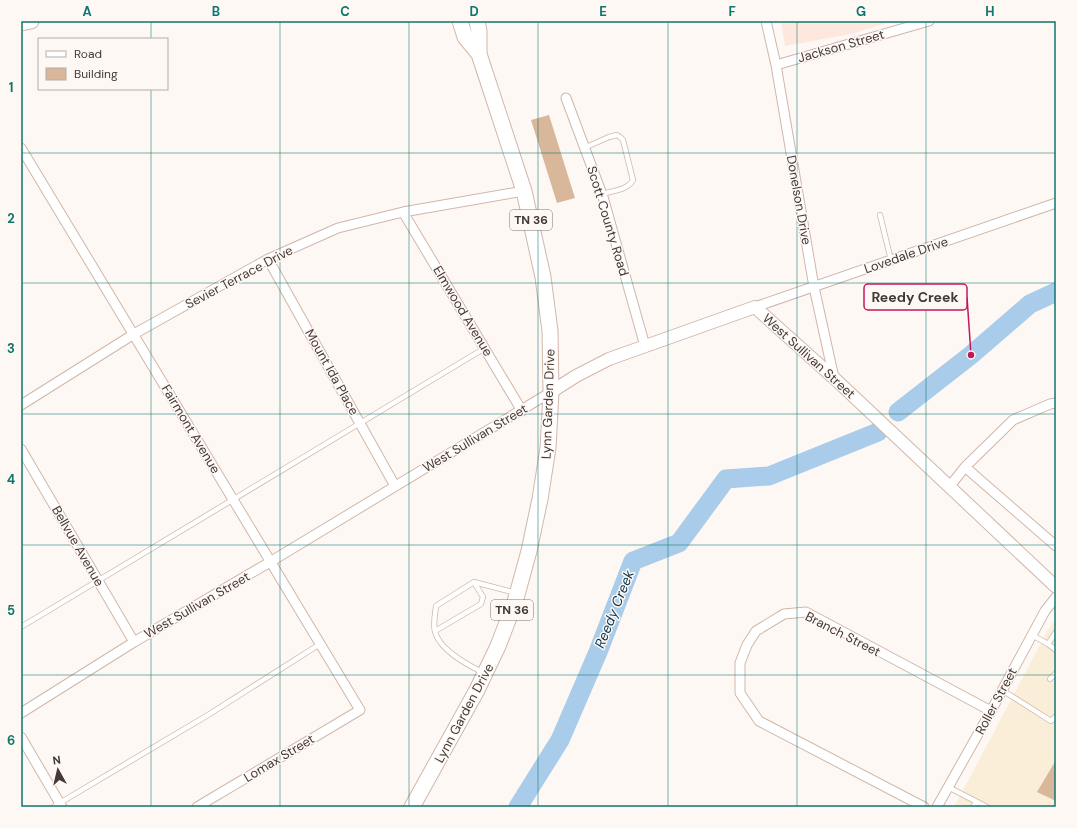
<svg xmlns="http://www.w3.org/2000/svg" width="1077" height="828" viewBox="0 0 1077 828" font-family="'DM Sans',sans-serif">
	<rect width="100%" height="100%" fill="#fef8f5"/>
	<path fill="#faeed9" d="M 1056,618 L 1056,807 L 954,807 L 1049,628 Z"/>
	<path fill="#fee8de" d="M 781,21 L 894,21 L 851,34 L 785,46 Z"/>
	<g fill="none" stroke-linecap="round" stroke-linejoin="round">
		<path stroke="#a8cce9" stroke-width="19" d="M 898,412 L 971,355 L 1030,304 L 1056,292
			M 518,807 L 560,740 L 598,652 L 633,561 L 679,543 L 726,479 L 769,476 L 878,432"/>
	</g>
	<path fill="#d8b79a" d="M 549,115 L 575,198 L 557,203 L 531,120 Z
		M 1056,760 L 1056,801 L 1037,792 Z"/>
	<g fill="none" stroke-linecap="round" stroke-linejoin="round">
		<g stroke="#d1b6a9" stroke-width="6">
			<path id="service" d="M 584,148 L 609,137 L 617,135 L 620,137 L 623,140 L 633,180 C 628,190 612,191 602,194
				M 880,215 L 891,260
				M 21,627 L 485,348
				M 435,631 L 481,604 L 483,597 L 474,582
				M 1056,632 L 1048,644 L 1056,650
				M 1032,635 L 1048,644
				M 482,672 C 466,664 440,650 435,632 C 433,624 435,614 436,606 L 474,582 L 516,593
				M 1050,679 L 1056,673
				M 1002,690 L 1051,721 L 1056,716
				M 948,787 L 987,807
				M 53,807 L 208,715 L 320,644
				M 973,807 L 976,802"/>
		</g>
		<g stroke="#d1b6a9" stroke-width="11">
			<path id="minor" d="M 766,21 L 776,65 L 814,287 L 834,378
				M 776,65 L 929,21
				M 566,98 L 603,197 L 645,346
				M 21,148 L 360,710 L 197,807
				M 403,212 L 522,411
				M 268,259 L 395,486
				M 755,307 L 1056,203
				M 21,405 L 134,334 L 268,259 L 338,228 L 403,212 L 524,191
				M 21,449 L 134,642
				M 965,467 L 1056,546
				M 950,486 L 965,467 L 1013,420 L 1050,404 L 1056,403
				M 21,713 L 134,642 L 270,562 L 551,392
				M 21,737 L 62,807
				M 924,807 L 759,721 L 740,693 L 740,663 L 747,645 L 756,631 L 784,614 L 806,612 L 991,711
				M 937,807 L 991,711 L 1045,611 L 1056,597"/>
		</g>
		<g stroke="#d1b6a9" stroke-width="14">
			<path id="tertiary" d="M 551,392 L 576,376 L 609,359 L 755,307 L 834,378 L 1056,587"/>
		</g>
		<g stroke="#d1b6a9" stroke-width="17">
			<path id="primary" d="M 460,21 L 465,37 L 479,54
				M 412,807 L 477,690 L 498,646 L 515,602 L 529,551 L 540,499 L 548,448 L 551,392 L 550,331 L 543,277 L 524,191 L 479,54 L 479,31 L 477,21"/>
		</g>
		<g stroke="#d1b6a9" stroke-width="17">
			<path id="trunk" d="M 21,23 L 31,21"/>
		</g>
		<use href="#service" stroke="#fff" stroke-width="4.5"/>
		<use href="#minor" stroke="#fff" stroke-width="9"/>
		<use href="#tertiary" stroke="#fff" stroke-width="12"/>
		<use href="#primary" stroke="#fff" stroke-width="15"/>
		<use href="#trunk" stroke="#fff" stroke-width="15"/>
	</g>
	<path fill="none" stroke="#0f766e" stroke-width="1" stroke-opacity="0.55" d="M 151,21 L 151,39M 280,21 L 280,807M 409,21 L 409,807M 538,21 L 538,807M 668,21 L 668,807M 797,21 L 797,807M 926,21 L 926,807M 151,89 L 151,807M 21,153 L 1056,153M 21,283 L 1056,283M 21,414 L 1056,414M 21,545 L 1056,545M 21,675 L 1056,675"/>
	<g text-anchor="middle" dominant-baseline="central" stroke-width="3" stroke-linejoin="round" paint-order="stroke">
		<g fill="#fef8f5" stroke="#7c726d" stroke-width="1">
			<rect x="510" y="210" width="42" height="20" rx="3"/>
			<rect x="491" y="600" width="42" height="20" rx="3"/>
		</g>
		<g font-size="12" font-weight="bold" fill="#443933">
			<text x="531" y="220">TN 36</text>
			<text x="512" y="610">TN 36</text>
		</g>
		<g font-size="13" fill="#443933" stroke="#fef8f5">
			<text transform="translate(841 46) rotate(-16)">Jackson Street</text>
			<text transform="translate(799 200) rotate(80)">Donelson Drive</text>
			<text transform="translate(608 221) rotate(73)">Scott County Road</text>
			<text transform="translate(906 255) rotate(-19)">Lovedale Drive</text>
			<text transform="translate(239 277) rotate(-28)">Sevier Terrace Drive</text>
			<text transform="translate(463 311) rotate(59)">Elmwood Avenue</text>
			<text transform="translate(809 356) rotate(42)">West Sullivan Street</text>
			<text transform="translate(332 372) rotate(61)">Mount Ida Place</text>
			<text transform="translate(548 404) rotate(-88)">Lynn Garden Drive</text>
			<text transform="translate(191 429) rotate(59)">Fairmont Avenue</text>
			<text transform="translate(475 438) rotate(-31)">West Sullivan Street</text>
			<text transform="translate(78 546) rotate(60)">Bellvue Avenue</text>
			<text transform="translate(197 605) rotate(-30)">West Sullivan Street</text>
			<text transform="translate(843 634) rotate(27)">Branch Street</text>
			<text transform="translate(996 701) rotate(-62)">Roller Street</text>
			<text transform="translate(464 713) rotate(-62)">Lynn Garden Drive</text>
			<text transform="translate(279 758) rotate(-31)">Lomax Street</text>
		</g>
		<g font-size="14" font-style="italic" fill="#06334f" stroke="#fef8f5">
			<text transform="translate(614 609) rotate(-68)">Reedy Creek</text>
		</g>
	</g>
	<path fill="none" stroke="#c2185b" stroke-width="1.5" d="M971 355L967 297"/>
	<circle fill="#c2185b" stroke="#fef8f5" stroke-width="1.5" cx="971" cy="355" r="4"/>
	<rect fill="#fef8f5" stroke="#c2185b" stroke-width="1.5" x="864" y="284" width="103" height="26" rx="4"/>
	<g font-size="14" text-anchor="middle" font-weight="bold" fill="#443933">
		<text x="915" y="302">Reedy Creek</text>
	</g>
	<rect width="1077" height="828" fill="none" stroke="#fef8f5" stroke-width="44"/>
	<rect x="38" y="38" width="130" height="52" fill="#fef8f5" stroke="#b4aca7"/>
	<rect x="46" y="51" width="20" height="6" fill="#ffffff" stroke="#b4aca7"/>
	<text x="74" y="58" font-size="12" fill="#443933">Road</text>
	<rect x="46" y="68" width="20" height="12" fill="#d8b79a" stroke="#b4aca7"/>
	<text x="74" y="78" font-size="12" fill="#443933">Building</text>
	<g transform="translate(58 770) rotate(352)" stroke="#fef8f5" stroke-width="3" paint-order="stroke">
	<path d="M0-3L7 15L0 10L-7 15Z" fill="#443933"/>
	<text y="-6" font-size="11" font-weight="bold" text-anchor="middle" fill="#443933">N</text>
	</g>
	<rect x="22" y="22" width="1033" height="784" fill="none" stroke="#0f766e" stroke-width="1.5"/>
	<g font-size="13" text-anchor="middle" font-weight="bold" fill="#0f766e">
		<text x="87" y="16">A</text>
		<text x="216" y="16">B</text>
		<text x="345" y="16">C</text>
		<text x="474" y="16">D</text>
		<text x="603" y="16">E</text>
		<text x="732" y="16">F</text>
		<text x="861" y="16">G</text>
		<text x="990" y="16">H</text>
		<text x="11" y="92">1</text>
		<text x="11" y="223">2</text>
		<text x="11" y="353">3</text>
		<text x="11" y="484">4</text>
		<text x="11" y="615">5</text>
		<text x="11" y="745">6</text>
	</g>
</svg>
